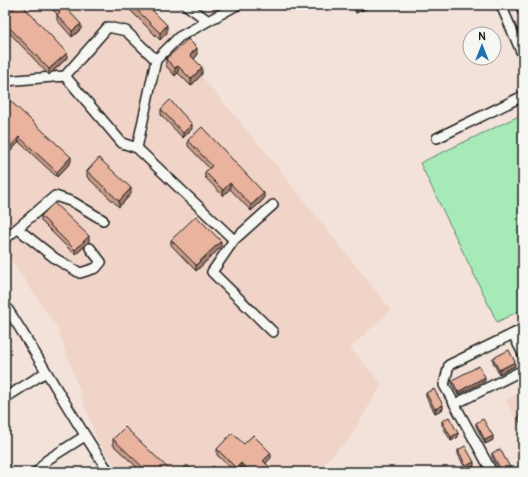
<svg xmlns="http://www.w3.org/2000/svg" width="528" height="477" viewBox="0 0 528 477" font-family="Pangolin,sans-serif">
	<rect width="100%" height="100%" fill="#f2e2d9"/>
	<filter id="ink" filterUnits="userSpaceOnUse"><feTurbulence type="fractalNoise" baseFrequency=".025" numOctaves="2"/><feDisplacementMap in="SourceGraphic" scale="8" xChannelSelector="R" yChannelSelector="G"/><feConvolveMatrix kernelMatrix="1 2 1 2 8 2 1 2 1" color-interpolation-filters="sRGB"/></filter>
	<g filter="url(#ink)">
		<path fill="#efd4c7" d="M 5,5 L 142,5 L 196,57 L 190,63 L 270,158 L 391,310 L 350,348 L 382,384 L 348,440 L 318,469 L 318,472 L 119,472 L 97,440 L 57,327 L 5,251 Z
			M 523,391 L 523,435 L 506,400 Z"/>
		<path fill="#a6ebb7" stroke="#61846a" d="M 523,114 L 523,309 L 497,322 L 420,163 Z"/>
		<g fill="none" stroke-linecap="round" stroke-linejoin="round">
			<g stroke="#1c1c1c" stroke-width="12">
				<path id="minor" d="M 186,5 L 207,20
					M 237,5 L 179,37 L 156,60 L 137,148 L 234,240 L 273,205
					M 501,5 L 523,56
					M 65,76 L 108,27 L 126,31 L 156,60
					M 5,81 L 65,76 L 122,143 L 137,148
					M 437,138 L 523,96
					M 18,229 L 56,259 L 80,273 L 96,268 L 101,262 L 90,248
					M 5,239 L 55,196 L 73,202 L 103,220
					M 234,240 L 212,272 L 273,332
					M 5,305 C 41,360 72,418 109,472
					M 513,334 L 523,354
					M 5,398 L 46,372
					M 455,404 L 523,370
					M 37,472 L 47,460 L 85,436
					M 492,472 L 444,385 L 449,365 L 523,329"/>
			</g>
			<use href="#minor" stroke="#f6f6f2" stroke-width="9"/>
		</g>
		<path fill="#c89a88" stroke="#1c1c1c" d="M 51,5 L 73,5 L 68,10 L 81,29 L 72,37 L 57,20 L 57,14 L 51,8 Z
			M 125,5 L 147,5 L 167,33 L 160,40 Z
			M 352,5 L 374,5 L 356,13 Z
			M 523,7 L 522,22 L 517,12 L 517,10 Z
			M 5,16 L 67,58 L 49,75 L 5,28 Z
			M 197,56 L 194,59 L 202,74 L 191,86 L 178,73 L 175,76 L 166,66 L 166,59 Z
			M 5,96 L 71,162 L 57,177 L 19,142 L 7,155 L 5,153 Z
			M 161,109 L 192,129 L 183,138 L 161,115 Z
			M 188,140 L 264,199 L 251,211 L 230,189 L 223,196 L 205,177 L 205,172 L 209,168 L 188,146 Z
			M 87,171 L 131,194 L 119,207 L 87,177 Z
			M 41,216 L 89,242 L 75,255 L 41,221 Z
			M 171,240 L 221,247 L 196,271 L 171,245 Z
			M 493,358 L 515,366 L 499,374 L 493,362 Z
			M 452,380 L 485,381 L 458,395 L 452,384 Z
			M 426,393 L 443,409 L 435,413 L 426,397 Z
			M 523,413 L 523,428 L 519,420 L 519,415 Z
			M 442,421 L 458,437 L 451,441 L 442,425 Z
			M 476,423 L 493,440 L 485,444 L 476,426 Z
			M 113,439 L 172,472 L 142,472 L 113,445 Z
			M 244,444 L 271,458 L 266,463 L 269,472 L 244,472 L 241,469 L 237,472 L 235,472 L 217,455 L 217,449 Z
			M 458,450 L 474,466 L 466,470 L 458,454 Z
			M 492,453 L 512,472 L 500,472 L 492,457 Z"/>
		<path fill="#a37d6f" stroke="#1c1c1c" d="M 67,5 L 73,5 L 65,12 L 65,7 Z
			M 358,5 L 374,5 L 356,13 L 356,6 Z
			M 81,24 L 81,29 L 72,37 L 72,31 Z
			M 167,25 L 167,33 L 160,40 L 160,33 Z
			M 197,48 L 197,56 L 190,62 L 190,55 Z
			M 67,53 L 67,58 L 49,75 L 49,69 Z
			M 178,66 L 178,73 L 175,76 L 175,68 Z
			M 202,67 L 202,74 L 191,86 L 191,79 Z
			M 192,124 L 192,129 L 183,138 L 183,133 Z
			M 19,137 L 19,142 L 7,155 L 7,150 Z
			M 71,157 L 71,162 L 57,177 L 57,172 Z
			M 230,183 L 230,189 L 223,196 L 223,190 Z
			M 131,188 L 131,194 L 119,207 L 119,201 Z
			M 264,193 L 264,199 L 251,211 L 251,205 Z
			M 89,236 L 89,242 L 75,255 L 75,250 Z
			M 221,241 L 221,247 L 196,271 L 196,265 Z
			M 515,362 L 515,366 L 499,374 L 499,370 Z
			M 485,377 L 485,381 L 458,395 L 458,392 Z
			M 443,405 L 443,409 L 435,413 L 435,409 Z
			M 458,433 L 458,437 L 451,441 L 451,437 Z
			M 493,436 L 493,440 L 485,444 L 485,440 Z
			M 271,453 L 271,458 L 263,466 L 263,461 Z
			M 474,462 L 474,466 L 466,470 L 466,466 Z
			M 241,463 L 241,469 L 237,472 L 236,472 L 236,468 Z"/>
		<path fill="#e9b39e" stroke="#1c1c1c" d="M 17,5 L 22,5 L 67,53 L 49,69 L 5,23 L 5,16 Z
			M 54,5 L 67,5 L 65,7 L 81,24 L 72,31 L 57,15 L 60,12 Z
			M 132,5 L 147,5 L 167,25 L 160,33 Z
			M 523,7 L 523,20 L 522,20 L 517,10 Z
			M 188,39 L 197,48 L 190,55 L 202,67 L 191,79 L 178,66 L 175,68 L 166,59 Z
			M 5,96 L 71,157 L 57,172 L 19,137 L 7,150 L 5,148 Z
			M 170,100 L 192,124 L 183,133 L 161,109 Z
			M 202,127 L 264,193 L 251,205 L 230,183 L 223,190 L 205,172 L 212,166 L 188,140 Z
			M 99,158 L 131,188 L 119,201 L 87,171 Z
			M 54,203 L 89,236 L 75,250 L 41,216 Z
			M 196,216 L 221,241 L 196,265 L 171,240 Z
			M 509,350 L 515,362 L 499,370 L 493,358 Z
			M 479,366 L 485,377 L 458,392 L 452,380 Z
			M 434,389 L 443,405 L 435,409 L 426,393 Z
			M 523,413 L 523,422 L 519,415 Z
			M 449,417 L 458,433 L 451,437 L 442,421 Z
			M 483,419 L 493,436 L 485,440 L 476,423 Z
			M 125,427 L 172,472 L 148,472 L 113,439 Z
			M 232,433 L 244,444 L 253,435 L 271,453 L 263,461 L 272,469 L 269,472 L 250,472 L 241,463 L 236,468 L 217,449 Z
			M 465,446 L 474,462 L 466,466 L 458,450 Z
			M 500,449 L 512,471 L 510,472 L 502,472 L 492,453 Z
			M 187,465 L 194,472 L 180,472 Z
			M 213,466 L 220,472 L 208,472 Z"/>
	</g>
	<rect width="528" height="477" fill="none" stroke="#f6f6f2" stroke-width="20"/>
	<rect x="10" y="10" width="508" height="457" fill="none" stroke="#1c1c1c" stroke-width="1.5" filter="url(#ink)"/>
	<g transform="translate(482 46)"><circle r="19" fill="#f6f6f2" stroke="#9f9f9c"/>
	<path d="M0-3L7 15L0 10L-7 15Z" fill="#1f6fb2"/>
	<text y="-6" font-size="11" font-weight="bold" text-anchor="middle" fill="#1c1c1c">N</text>
	</g>
</svg>
